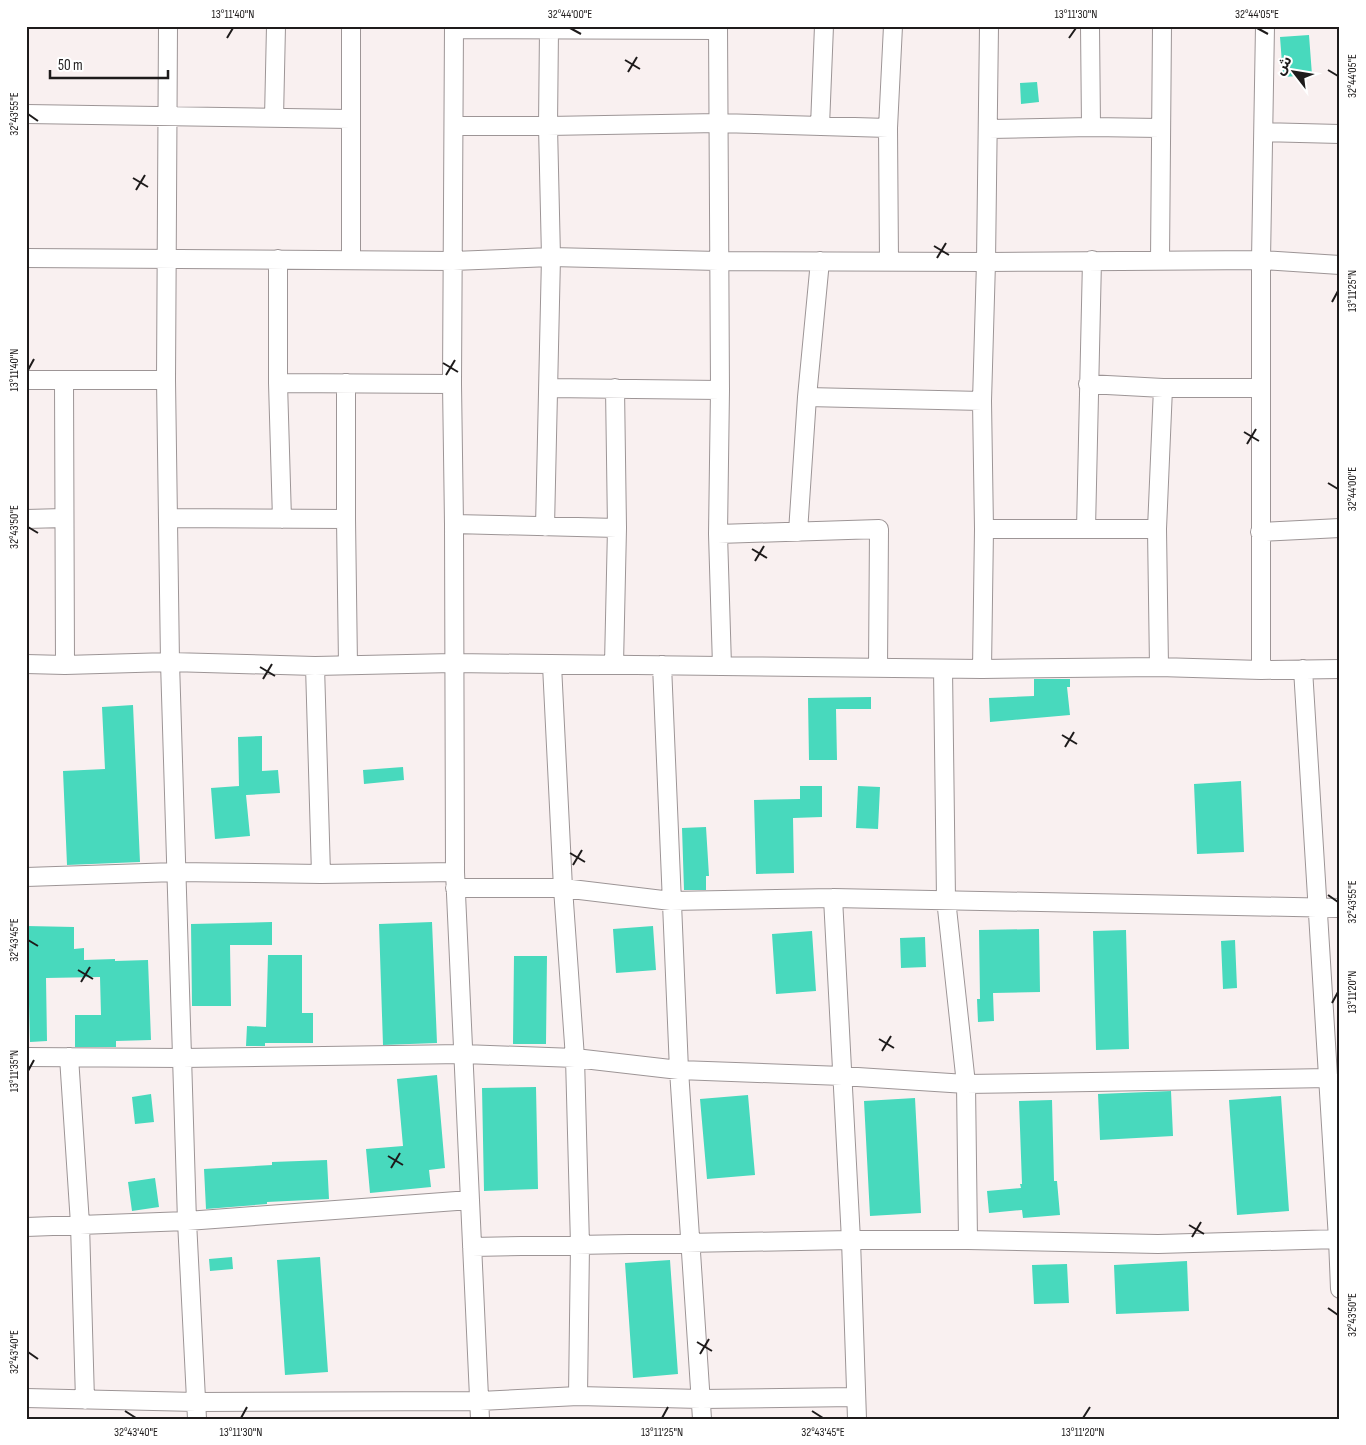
<svg xmlns="http://www.w3.org/2000/svg" width="1366" height="1445" viewBox="0 0 1366 1445" font-family="'Sofia Sans Condensed','Noto Sans Arabic',sans-serif">
	<rect width="100%" height="100%" fill="#f9f0f0"/>
	<path fill="#48d9bd" d="M 1309,35 L 1312,75 L 1283,77 L 1280,37 Z
		M 1037,82 L 1039,102 L 1021,104 L 1020,83 Z
		M 1034,679 L 1070,679 L 1070,687 L 1067,687 L 1070,715 L 990,722 L 989,698 L 1034,696 Z
		M 871,697 L 871,709 L 836,709 L 837,760 L 809,760 L 808,698 Z
		M 133,705 L 140,862 L 67,865 L 63,771 L 105,769 L 102,707 Z
		M 262,736 L 262,771 L 278,770 L 280,793 L 246,795 L 250,836 L 215,839 L 211,788 L 239,786 L 238,737 Z
		M 403,767 L 404,780 L 364,784 L 363,770 Z
		M 1241,781 L 1244,852 L 1197,854 L 1194,784 Z
		M 800,786 L 822,786 L 822,817 L 793,818 L 794,873 L 756,874 L 754,800 L 800,799 Z
		M 858,786 L 880,787 L 878,829 L 856,828 Z
		M 706,827 L 709,876 L 706,876 L 706,890 L 684,890 L 682,828 Z
		M 272,922 L 272,945 L 230,945 L 231,1006 L 192,1006 L 191,924 Z
		M 432,922 L 437,1043 L 383,1045 L 379,924 Z
		M 27,926 L 74,927 L 74,949 L 84,948 L 84,960 L 115,959 L 115,961 L 148,960 L 151,1040 L 116,1041 L 116,1047 L 75,1047 L 75,1015 L 101,1015 L 100,977 L 46,978 L 47,1041 L 30,1042 Z
		M 653,926 L 656,970 L 616,973 L 613,929 Z
		M 1039,929 L 1040,992 L 993,993 L 994,1021 L 978,1022 L 977,999 L 980,999 L 979,930 Z
		M 1126,930 L 1129,1049 L 1096,1050 L 1093,931 Z
		M 812,931 L 816,991 L 776,994 L 772,934 Z
		M 925,937 L 926,967 L 901,968 L 900,938 Z
		M 1235,940 L 1237,988 L 1223,989 L 1221,941 Z
		M 268,955 L 302,955 L 302,1013 L 313,1013 L 313,1043 L 265,1043 L 265,1046 L 246,1046 L 247,1026 L 266,1027 Z
		M 514,956 L 547,956 L 546,1044 L 513,1044 Z
		M 437,1075 L 445,1168 L 429,1170 L 431,1187 L 370,1193 L 366,1149 L 403,1146 L 397,1079 Z
		M 536,1087 L 538,1189 L 484,1191 L 482,1088 Z
		M 1171,1091 L 1173,1136 L 1100,1140 L 1098,1094 Z
		M 151,1094 L 154,1122 L 135,1124 L 132,1097 Z
		M 748,1095 L 755,1175 L 707,1179 L 700,1099 Z
		M 1281,1096 L 1289,1211 L 1237,1215 L 1229,1100 Z
		M 915,1098 L 921,1213 L 870,1216 L 864,1101 Z
		M 1052,1100 L 1054,1181 L 1057,1181 L 1060,1215 L 1023,1218 L 1022,1210 L 989,1213 L 987,1191 L 1021,1188 L 1020,1184 L 1022,1184 L 1019,1101 Z
		M 327,1160 L 329,1199 L 267,1202 L 267,1204 L 206,1209 L 204,1169 L 272,1165 L 272,1162 Z
		M 155,1178 L 159,1207 L 132,1211 L 128,1182 Z
		M 232,1257 L 233,1269 L 210,1271 L 209,1259 Z
		M 320,1257 L 328,1372 L 285,1375 L 277,1260 Z
		M 670,1260 L 678,1374 L 633,1378 L 625,1263 Z
		M 1187,1261 L 1189,1311 L 1116,1314 L 1114,1265 Z
		M 1067,1264 L 1069,1303 L 1034,1304 L 1032,1265 Z"/>
	<g fill="none" stroke-linecap="round" stroke-linejoin="round">
		<g stroke="#9d9596" stroke-width="20">
			<path id="street" d="M 168,26 L 166,380 L 170,662 L 187,1221 L 197,1419
				M 351,26 L 351,259
				M 454,26 L 452,384 L 454,524 L 455,872 L 480,1419
				M 718,26 L 720,390 L 718,534 L 722,666
				M 1090,26 L 1091,127
				M 454,29 L 717,30
				M 26,114 L 350,119
				M 274,118 L 276,26
				M 454,126 L 548,126 L 718,123 L 888,128
				M 820,126 L 824,26
				M 989,129 L 1091,127 L 1160,128
				M 1264,132 L 1340,134
				M 26,258 L 453,261 L 551,257 L 718,261 L 986,262 L 1261,260 L 1340,265
				M 278,259 L 278,383 L 282,519
				M 1160,260 L 1162,26
				M 889,261 L 888,128 L 893,26
				M 26,380 L 166,380
				M 64,381 L 65,665
				M 278,383 L 452,384
				M 346,383 L 346,519 L 348,665
				M 1088,384 L 1163,388 L 1260,388
				M 549,388 L 720,390
				M 807,397 L 982,401
				M 169,518 L 346,519
				M 26,519 L 64,518
				M 454,524 L 617,528
				M 545,527 L 551,257 L 548,126 L 549,29
				M 984,529 L 1157,529
				M 1086,529 L 1092,260
				M 798,532 L 807,397 L 820,261
				M 1260,532 L 1340,528
				M 718,534 L 879,529 L 878,668
				M 26,664 L 65,665 L 170,662 L 315,666 L 453,663 L 982,669 L 1159,667 L 1261,670 L 1340,669
				M 614,664 L 617,528 L 615,388
				M 552,665 L 563,888 L 575,1058 L 580,1245 L 578,1396
				M 662,665 L 679,1070 L 702,1419
				M 315,666 L 321,874
				M 1159,667 L 1157,529 L 1163,388
				M 943,669 L 946,899 L 966,1084 L 968,1240
				M 982,669 L 984,529 L 982,401 L 986,262 L 989,26
				M 1303,669 L 1338,1239 L 1340,1289
				M 1261,670 L 1261,260 L 1265,26
				M 26,877 L 176,872 L 321,874 L 455,872
				M 455,888 L 563,888 L 671,901 L 833,898 L 1340,908
				M 833,898 L 851,1240 L 857,1419
				M 26,1057 L 182,1058 L 463,1054 L 575,1058 L 679,1070 L 842,1076 L 966,1084 L 1329,1078
				M 69,1057 L 80,1224 L 85,1400
				M 26,1227 L 187,1221 L 470,1200
				M 472,1247 L 851,1240 L 968,1240 L 1158,1244 L 1338,1239
				M 26,1398 L 196,1402 L 480,1401 L 578,1396 L 701,1399 L 855,1397"/>
		</g>
		<use href="#street" stroke="#fff" stroke-width="18"/>
	</g>
	<path fill="none" stroke="#1e1b1b" stroke-width="2" d="M 570,28 L 581,34M 1257,28 L 1268,34M 227,38 L 233,28M 1069,38 L 1076,28M 625,60 L 640,69M 1328,70 L 1338,76M 628,72 L 637,57M 28,114 L 38,121M 133,178 L 148,187M 136,190 L 145,175M 934,246 L 949,255M 937,258 L 946,243M 1332,302 L 1338,291M 443,363 L 458,372M 28,370 L 34,359M 446,375 L 455,360M 1244,432 L 1259,441M 1247,444 L 1256,429M 1328,483 L 1338,489M 28,527 L 38,533M 752,549 L 767,558M 755,561 L 764,546M 260,667 L 275,676M 263,679 L 272,664M 1062,735 L 1077,744M 1065,747 L 1074,732M 570,853 L 585,862M 573,865 L 582,850M 1328,895 L 1338,902M 28,940 L 38,946M 78,970 L 93,979M 81,982 L 90,967M 1332,1003 L 1338,992M 879,1039 L 894,1048M 882,1051 L 891,1036M 28,1071 L 34,1060M 388,1156 L 403,1165M 391,1168 L 400,1153M 1189,1225 L 1204,1234M 1192,1237 L 1201,1222M 1328,1308 L 1338,1315M 697,1342 L 712,1351M 28,1352 L 38,1359M 700,1354 L 709,1339M 125,1411 L 136,1418M 812,1411 L 823,1418M 241,1418 L 247,1407M 662,1418 L 668,1407M 1083,1418 L 1090,1407"/>
	<rect width="1366" height="1445" fill="none" stroke="#ffffff" stroke-width="55"/>
	<g transform="translate(1294 72) rotate(301)" stroke="#ffffff" stroke-width="4" paint-order="stroke">
	<path d="M0-4L9 19L0 12L-9 19Z" fill="#1e1b1b"/>
	<text y="-8" font-size="14" font-weight="bold" text-anchor="middle" fill="#1e1b1b">ش</text>
	</g>
	<path d="M50 70v8h118v-8" fill="none" stroke="#1e1b1b" stroke-width="2.5"/>
	<text x="58" y="70" font-size="15" fill="#1e1b1b" stroke="#ffffff" stroke-width="4" paint-order="stroke">50 m</text>
	<rect x="28" y="28" width="1310" height="1390" fill="none" stroke="#1e1b1b" stroke-width="2"/>
	<g font-size="12" text-anchor="middle" fill="#1e1b1b">
		<text x="233" y="18">13°11'40"N</text>
		<text x="570" y="18">32°44'00"E</text>
		<text x="1076" y="18">13°11'30"N</text>
		<text x="1257" y="18">32°44'05"E</text>
		<text transform="translate(1352 76) rotate(-90)" y="4">32°44'05"E</text>
		<text transform="translate(14 114) rotate(-90)" y="4">32°43'55"E</text>
		<text transform="translate(1352 291) rotate(-90)" y="4">13°11'25"N</text>
		<text transform="translate(14 370) rotate(-90)" y="4">13°11'40"N</text>
		<text transform="translate(1352 489) rotate(-90)" y="4">32°44'00"E</text>
		<text transform="translate(14 527) rotate(-90)" y="4">32°43'50"E</text>
		<text transform="translate(1352 902) rotate(-90)" y="4">32°43'55"E</text>
		<text transform="translate(14 940) rotate(-90)" y="4">32°43'45"E</text>
		<text transform="translate(1352 992) rotate(-90)" y="4">13°11'20"N</text>
		<text transform="translate(14 1071) rotate(-90)" y="4">13°11'35"N</text>
		<text transform="translate(1352 1315) rotate(-90)" y="4">32°43'50"E</text>
		<text transform="translate(14 1352) rotate(-90)" y="4">32°43'40"E</text>
		<text x="136" y="1436">32°43'40"E</text>
		<text x="241" y="1436">13°11'30"N</text>
		<text x="662" y="1436">13°11'25"N</text>
		<text x="823" y="1436">32°43'45"E</text>
		<text x="1083" y="1436">13°11'20"N</text>
	</g>
</svg>
